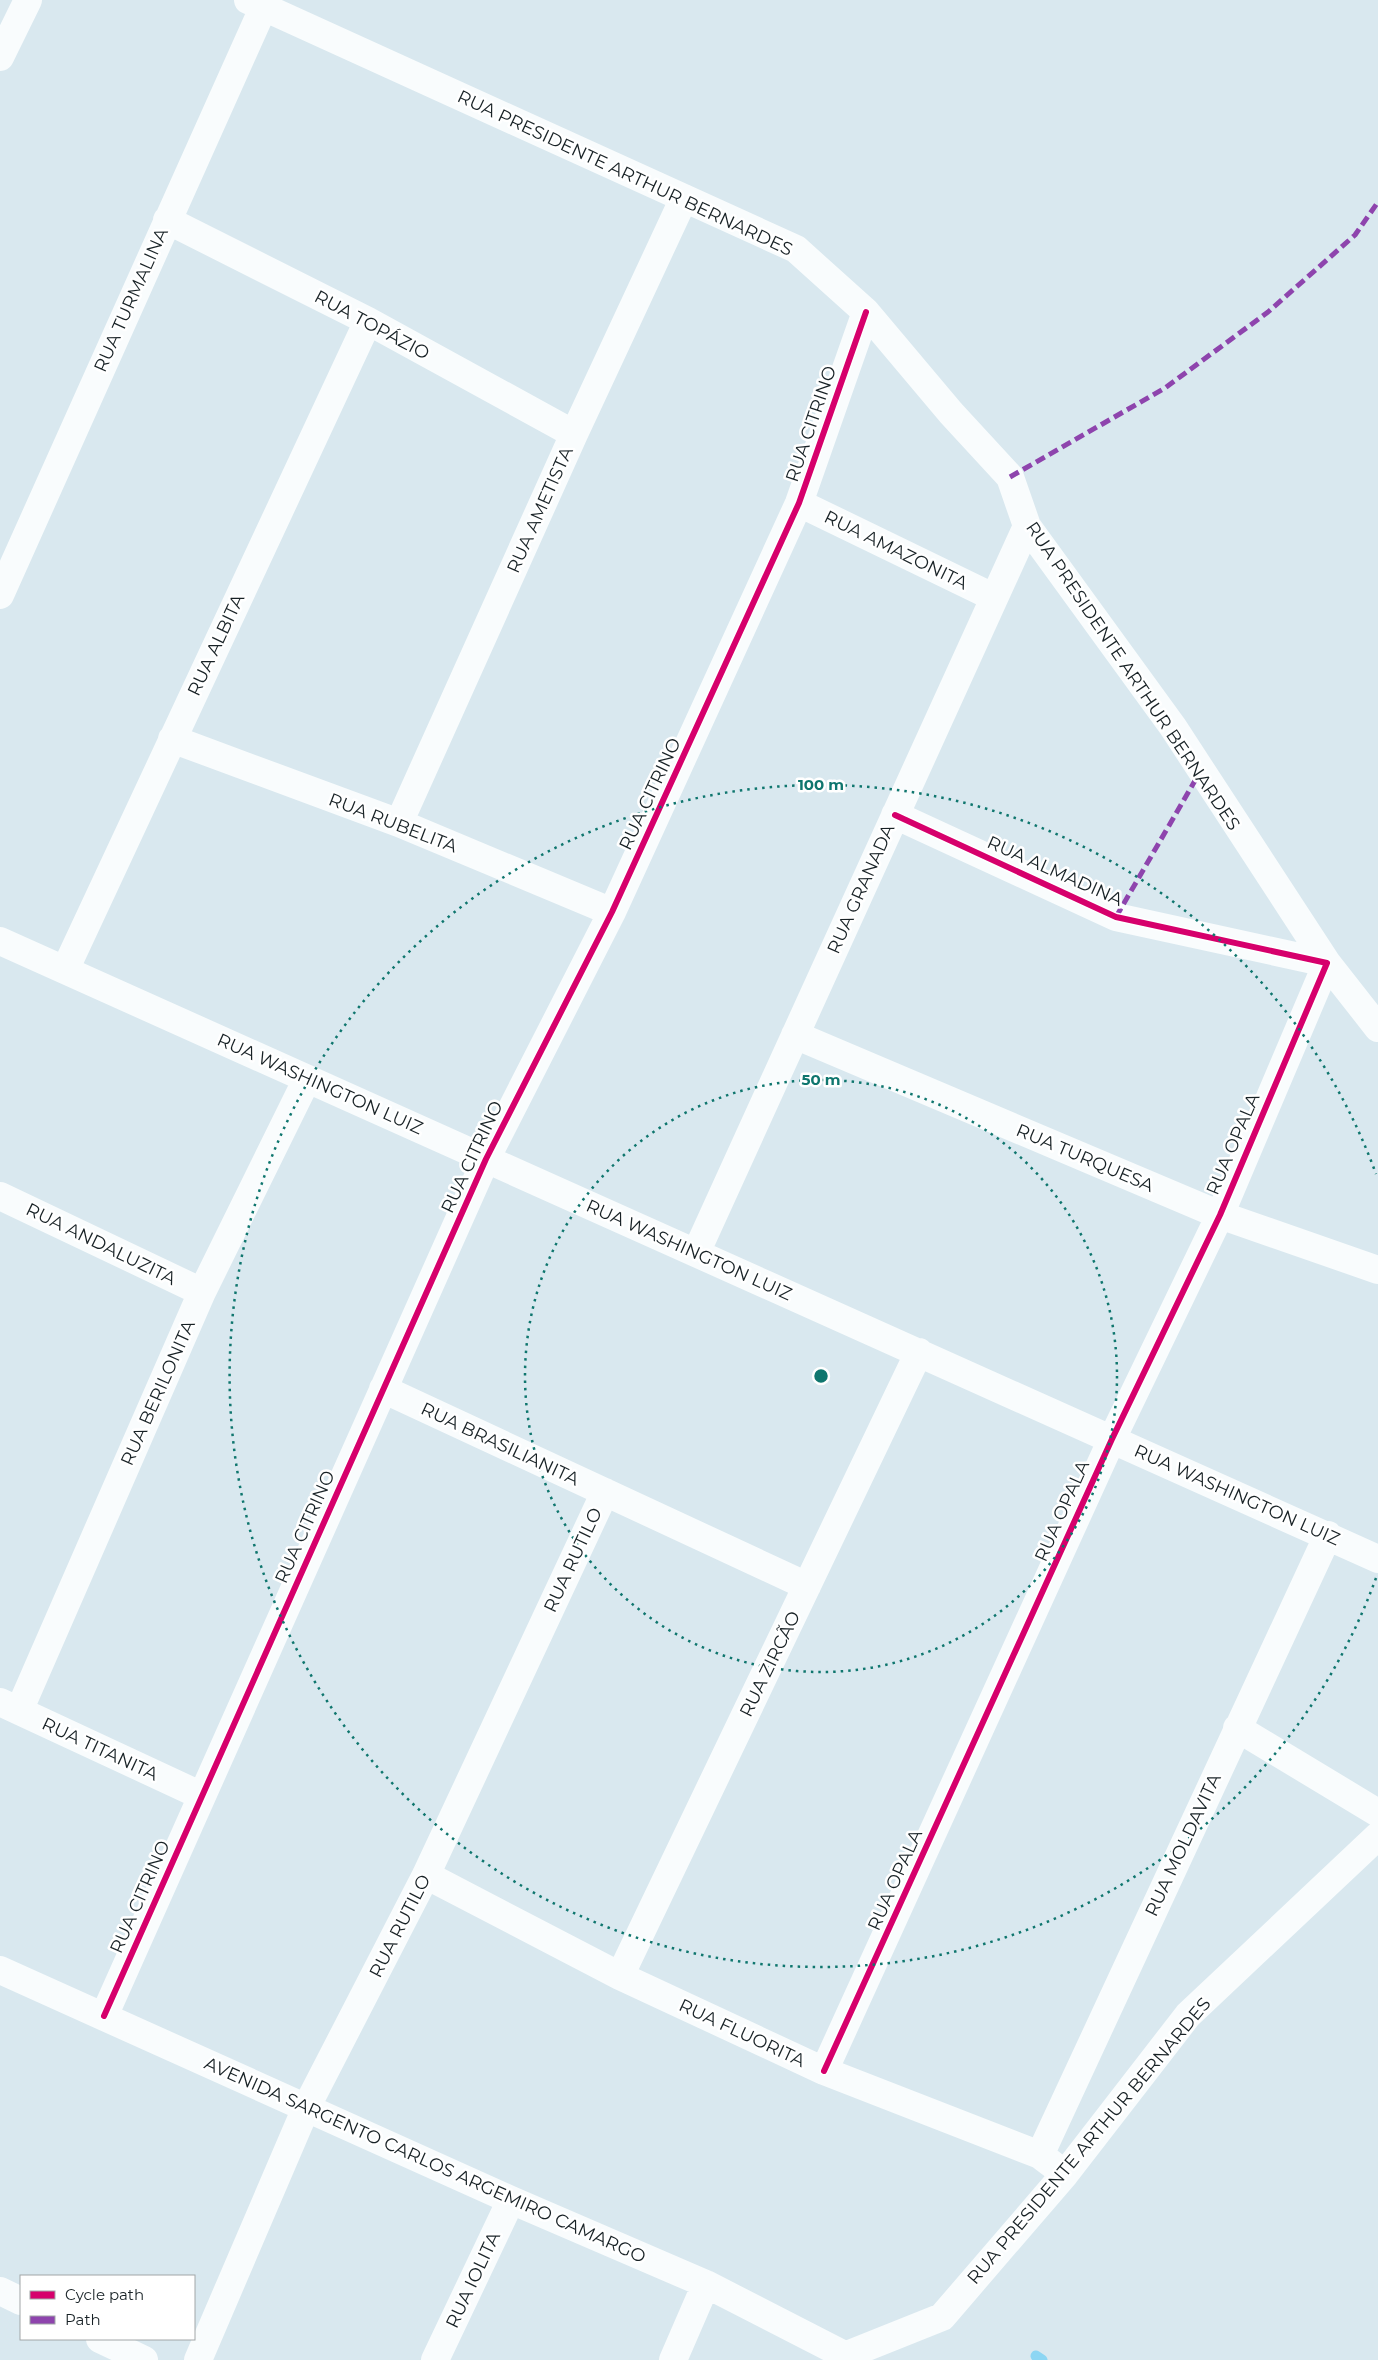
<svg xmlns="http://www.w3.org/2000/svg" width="1378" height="2360" viewBox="0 0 1378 2360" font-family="Montserrat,sans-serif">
	<rect width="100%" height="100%" fill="#d9e8ef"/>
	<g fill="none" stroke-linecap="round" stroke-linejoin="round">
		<path stroke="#8dd6f3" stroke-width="11" d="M 1036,2356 L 1042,2360"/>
		<path stroke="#f9fcfd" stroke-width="28" d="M 248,0 L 796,249 L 866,312 L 951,413 L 1010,477 L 1027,526 L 1173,727 L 1327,963 L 1378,1028
			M 0,57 L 28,0
			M 167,220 L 368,321 L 574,434
			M 799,503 L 993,597
			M 0,595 L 264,6
			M 172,739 L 399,823 L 612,912
			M 399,823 L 574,434 L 684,198
			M 0,941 L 1378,1559
			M 65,970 L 368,321
			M 795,1035 L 1220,1215 L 1378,1270
			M 0,1196 L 202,1292
			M 696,1253 L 1027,526
			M 383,1389 L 807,1586
			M 0,1702 L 200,1795
			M 19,1711 L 202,1292 L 307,1079
			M 1237,1728 L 1378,1813
			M 426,1875 L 620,1976 L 824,2071 L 1040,2155 L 1065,2174
			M 0,1970 L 511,2200 L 706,2284 L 854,2360
			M 620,1976 L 919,1352
			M 104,2016 L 486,1159 L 612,912 L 799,503 L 866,312
			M 824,2071 L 1112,1439 L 1220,1215 L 1327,963 L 1116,917 L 895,815
			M 1040,2155 L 1328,1535
			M 0,2291 L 21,2301
			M 100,2339 L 144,2360
			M 847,2355 L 942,2317 L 1065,2174 L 1188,2015 L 1378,1836
			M 198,2360 L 306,2108 L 426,1875 L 605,1492
			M 435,2360 L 511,2200
			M 673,2360 L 706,2284"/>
		<path stroke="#8e44ad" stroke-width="5" stroke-dasharray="10 5" stroke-linecap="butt" d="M 1010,477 L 1165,388 L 1268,312 L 1355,235 L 1378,202
			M 1116,917 L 1200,772"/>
		<g stroke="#fff" stroke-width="9">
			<path id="cycleway" d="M 104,2016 L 486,1159 L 612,912 L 799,503 L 866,312
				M 824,2071 L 1112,1439 L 1220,1215 L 1327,963 L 1116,917 L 895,815"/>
		</g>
		<use href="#cycleway" stroke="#d6006c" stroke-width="6"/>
	</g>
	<g fill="none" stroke="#0f766e" stroke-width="2.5" stroke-dasharray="2.5 5">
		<circle cx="821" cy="1376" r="296"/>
		<path d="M1376 1578A591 591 0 1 1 1376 1174"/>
	</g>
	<g text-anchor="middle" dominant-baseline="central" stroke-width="5" stroke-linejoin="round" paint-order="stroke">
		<g font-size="18" fill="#172125" stroke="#fff">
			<text transform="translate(625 173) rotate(25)">RUA PRESIDENTE ARTHUR BERNARDES</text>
			<text transform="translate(131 300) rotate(-66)">RUA TURMALINA</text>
			<text transform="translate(372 325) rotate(28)">RUA TOPÁZIO</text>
			<text transform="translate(811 424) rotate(-71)">RUA CITRINO</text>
			<text transform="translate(540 510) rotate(-66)">RUA AMETISTA</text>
			<text transform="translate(896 550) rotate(26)">RUA AMAZONITA</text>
			<text transform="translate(216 645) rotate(-65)">RUA ALBITA</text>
			<text transform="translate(1133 676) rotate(56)">RUA PRESIDENTE ARTHUR BERNARDES</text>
			<text transform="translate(650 794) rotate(-65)">RUA CITRINO</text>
			<text transform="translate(393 823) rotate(21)">RUA RUBELITA</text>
			<text transform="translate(1055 871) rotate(24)">RUA ALMADINA</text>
			<text transform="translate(861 889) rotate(-66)">RUA GRANADA</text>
			<text transform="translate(320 1084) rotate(24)">RUA WASHINGTON LUIZ</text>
			<text transform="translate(1233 1144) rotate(-67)">RUA OPALA</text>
			<text transform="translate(472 1157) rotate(-65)">RUA CITRINO</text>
			<text transform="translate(1085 1158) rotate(23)">RUA TURQUESA</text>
			<text transform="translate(101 1244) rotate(26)">RUA ANDALUZITA</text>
			<text transform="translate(689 1250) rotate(24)">RUA WASHINGTON LUIZ</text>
			<text transform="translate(158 1393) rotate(-66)">RUA BERILONITA</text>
			<text transform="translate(500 1444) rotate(25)">RUA BRASILIANITA</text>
			<text transform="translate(1237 1495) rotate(24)">RUA WASHINGTON LUIZ</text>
			<text transform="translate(1062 1511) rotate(-66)">RUA OPALA</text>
			<text transform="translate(305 1527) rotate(-66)">RUA CITRINO</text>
			<text transform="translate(573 1560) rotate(-65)">RUA RUTILO</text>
			<text transform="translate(770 1664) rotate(-64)">RUA ZIRCÃO</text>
			<text transform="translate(100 1749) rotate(25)">RUA TITANITA</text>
			<text transform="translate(1183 1845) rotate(-65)">RUA MOLDAVITA</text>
			<text transform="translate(895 1880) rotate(-66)">RUA OPALA</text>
			<text transform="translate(140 1897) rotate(-66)">RUA CITRINO</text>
			<text transform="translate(400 1926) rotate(-63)">RUA RUTILO</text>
			<text transform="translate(742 2033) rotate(25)">RUA FLUORITA</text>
			<text transform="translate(1089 2141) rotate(-50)">RUA PRESIDENTE ARTHUR BERNARDES</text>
			<text transform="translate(425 2160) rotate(24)">AVENIDA SARGENTO CARLOS ARGEMIRO CAMARGO</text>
			<text transform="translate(473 2280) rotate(-65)">RUA IOLITA</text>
		</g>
	</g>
	<circle cx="821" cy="1376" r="8" fill="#0f766e" stroke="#fff" stroke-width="2.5"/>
	<g font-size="15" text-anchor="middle" font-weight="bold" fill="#0f766e" stroke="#fff" stroke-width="5" stroke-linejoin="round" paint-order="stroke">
		<text x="821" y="790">100 m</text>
		<text x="821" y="1085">50 m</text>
	</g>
	<rect x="20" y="2275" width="175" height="65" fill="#ffffff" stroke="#a2a6a8"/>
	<rect x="30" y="2291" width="25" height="8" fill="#d6006c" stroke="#a2a6a8"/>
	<text x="65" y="2300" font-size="15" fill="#172125">Cycle path</text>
	<rect x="30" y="2316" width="25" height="8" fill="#8e44ad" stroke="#a2a6a8"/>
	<text x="65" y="2325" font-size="15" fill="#172125">Path</text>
</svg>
